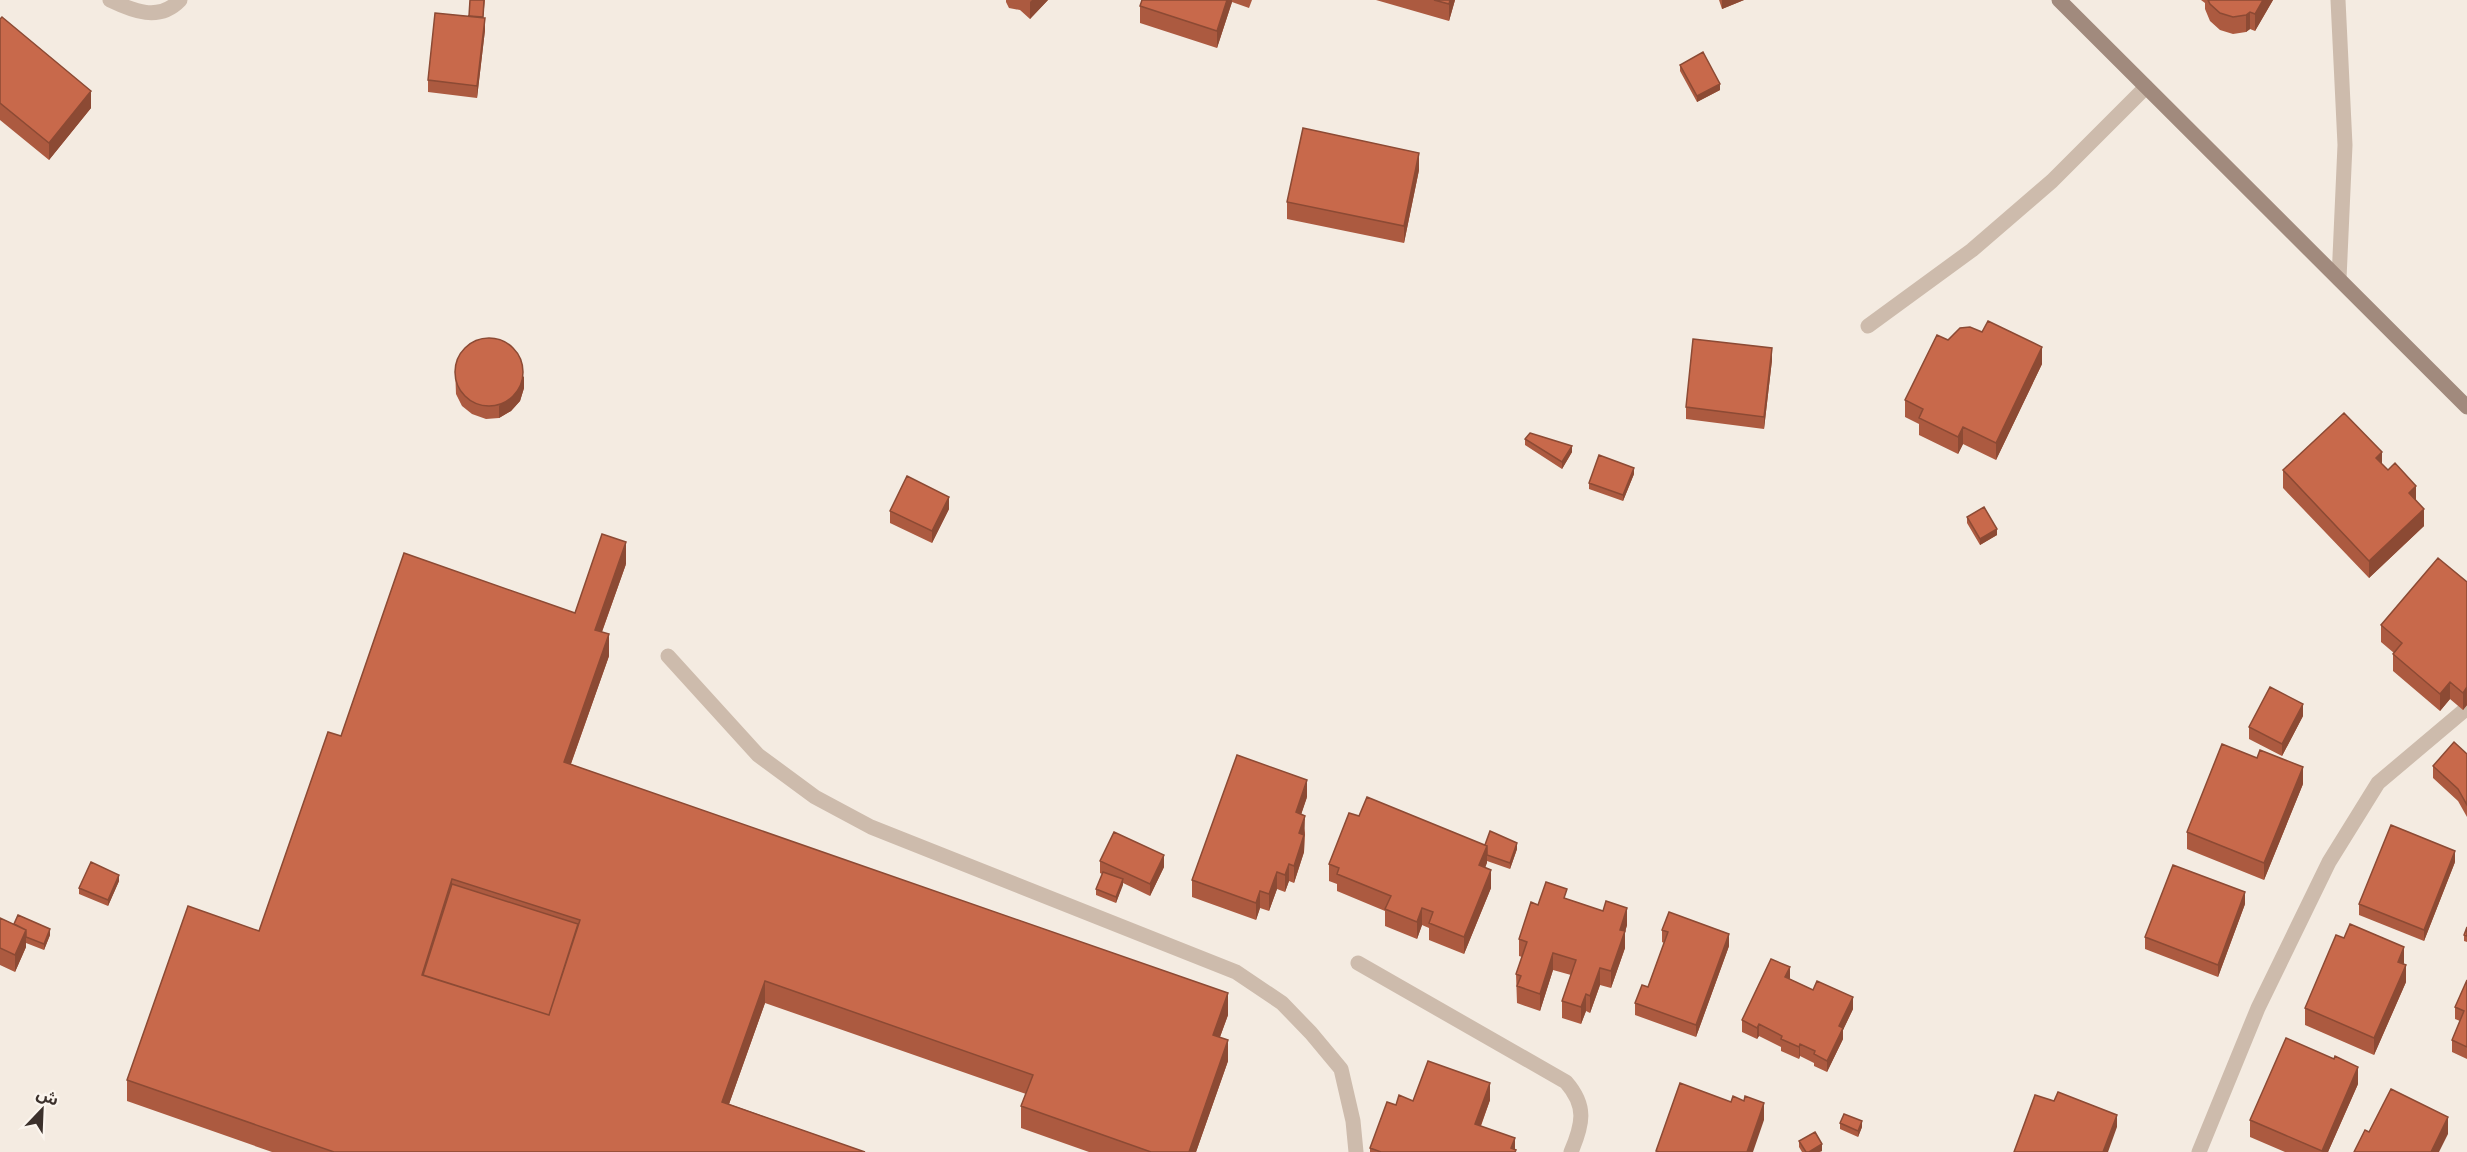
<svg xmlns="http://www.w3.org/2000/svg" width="2467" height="1152" viewBox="0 0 2467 1152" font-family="'Titillium Web','Noto Sans Arabic',sans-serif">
	<rect width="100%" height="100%" fill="#f4ebe1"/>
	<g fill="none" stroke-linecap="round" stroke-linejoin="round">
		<path stroke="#cdbbac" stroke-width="15" d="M 110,0 C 133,11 159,22 180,0
			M 668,656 L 758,755 L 815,797 L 871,827 L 1236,972 L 1282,1003 L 1311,1033 L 1341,1069 L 1353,1121 L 1356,1152"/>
		<path stroke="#cdbbac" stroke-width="15" d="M 2338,0 L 2345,145 L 2339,279
			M 1868,326 L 1972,250 L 2052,181 L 2146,87
			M 1358,963 L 1566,1082 C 1587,1106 1583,1124 1571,1152
			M 2199,1152 L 2258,1008 L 2329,862 L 2378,783 L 2467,708"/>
		<path stroke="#a18a7d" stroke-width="15" d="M 2059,0 L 2467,407"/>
	</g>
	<path fill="#ac5a40" d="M 470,0 L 485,0 L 483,18 L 485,30 L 477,98 L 428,92 L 428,80 L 469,17 Z
		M 1006,0 L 1048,0 L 1030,19 L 1020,10 L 1009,8 L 1006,2 Z
		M 1142,0 L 1252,0 L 1249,8 L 1232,2 L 1217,48 L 1140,23 L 1140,6 Z
		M 1376,0 L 1455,0 L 1449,21 Z
		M 1719,0 L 1744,0 L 1722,9 Z
		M 2201,0 L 2273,0 L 2255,31 L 2250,29 L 2246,32 L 2233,34 L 2220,30 L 2210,21 L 2205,9 L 2205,3 Z
		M 0,19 L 91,108 L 49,160 L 0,120 Z
		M 1680,65 L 1720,90 L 1697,102 L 1680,71 Z
		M 1419,170 L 1404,243 L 1287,219 L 1287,202 Z
		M 1948,340 L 2042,364 L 1996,460 L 1963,444 L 1958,454 L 1919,435 L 1919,424 L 1905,417 L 1905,400 Z
		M 1772,360 L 1764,429 L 1686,419 L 1686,407 Z
		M 455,368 L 524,388 L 520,401 L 511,411 L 499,418 L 486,419 L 472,414 L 462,406 L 456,394 Z
		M 1525,439 L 1572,452 L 1562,469 L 1525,445 Z
		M 2382,464 L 2416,500 L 2424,526 L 2369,578 L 2283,488 L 2283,470 Z
		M 1634,474 L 1623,501 L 1589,489 L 1589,483 Z
		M 949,509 L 932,543 L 890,523 L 890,511 Z
		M 1967,517 L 1997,535 L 1980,545 L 1967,523 Z
		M 626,564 L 602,632 L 609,656 L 571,764 L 1228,1015 L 1220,1037 L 1228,1061 L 1196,1152 L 1089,1152 L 1021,1128 L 1021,1106 L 1026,1094 L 765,1003 L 729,1104 L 865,1152 L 272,1152 L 127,1101 L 127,1080 L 259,931 L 341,736 L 575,613 Z
		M 2467,582 L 2467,705 L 2463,710 L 2450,699 L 2440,711 L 2393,671 L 2393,654 L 2394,653 L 2381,642 L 2381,625 Z
		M 2303,716 L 2282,756 L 2249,739 L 2249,727 Z
		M 2467,754 L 2467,817 L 2458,801 L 2433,778 L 2433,766 Z
		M 2303,784 L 2264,880 L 2187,849 L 2187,832 Z
		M 1307,797 L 1301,814 L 1305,833 L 1304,852 L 1294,883 L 1289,881 L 1285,892 L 1277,889 L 1269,911 L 1260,908 L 1256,920 L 1192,897 L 1192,880 Z
		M 1359,816 L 1485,845 L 1517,849 L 1510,869 L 1487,861 L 1485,868 L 1491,888 L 1464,954 L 1429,940 L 1429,928 L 1422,925 L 1417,939 L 1385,926 L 1385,911 L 1337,891 L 1337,884 L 1329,881 L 1329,864 Z
		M 1100,861 L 1164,867 L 1150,896 L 1123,883 L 1116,903 L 1096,895 L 1096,889 L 1102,874 L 1100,873 Z
		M 2455,862 L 2424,941 L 2359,915 L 2359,904 Z
		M 119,881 L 108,906 L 79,894 L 79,888 Z
		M 1567,899 L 1627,925 L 1625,932 L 1625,948 L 1611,988 L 1600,985 L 1590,1013 L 1586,1011 L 1581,1024 L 1562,1018 L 1562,1001 L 1571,975 L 1553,970 L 1540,1011 L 1517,1003 L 1516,974 L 1522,957 L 1519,956 L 1519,939 L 1538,905 Z
		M 2245,904 L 2218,977 L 2145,949 L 2145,937 Z
		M 0,918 L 14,924 L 50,935 L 44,950 L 26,943 L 26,947 L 15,972 L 0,965 Z
		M 2467,927 L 2467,942 L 2464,941 L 2464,935 Z
		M 1662,930 L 1729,946 L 1696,1037 L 1635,1015 L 1635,1003 L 1648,987 L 1664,943 L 1662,942 Z
		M 2404,964 L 2406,982 L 2374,1055 L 2305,1025 L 2305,1008 Z
		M 1790,979 L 1853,1009 L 1843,1030 L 1843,1039 L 1827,1072 L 1814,1066 L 1814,1063 L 1800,1056 L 1799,1059 L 1781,1051 L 1781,1047 L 1759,1036 L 1757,1039 L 1742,1032 L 1742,1020 Z
		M 2467,980 L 2467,1059 L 2452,1052 L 2452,1040 L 2460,1021 L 2455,1019 L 2455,1007 Z
		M 2358,1084 L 2328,1152 L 2285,1152 L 2250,1137 L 2250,1120 Z
		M 1490,1100 L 1481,1126 L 1515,1150 L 1516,1152 L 1370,1152 L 1370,1148 L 1396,1105 L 1413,1101 Z
		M 1840,1123 L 1862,1127 L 1858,1137 L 1840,1129 Z
		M 1799,1141 L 1822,1151 L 1819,1152 L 1802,1152 L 1799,1147 Z"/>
	<path fill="#8c4a34" d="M 1032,0 L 1048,0 L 1030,19 L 1030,2 Z
		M 1227,0 L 1232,0 L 1232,2 L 1217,48 L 1217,31 Z
		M 1450,0 L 1455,0 L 1449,21 L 1449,4 Z
		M 1722,0 L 1744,0 L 1722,9 Z
		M 2263,0 L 2273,0 L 2255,31 L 2255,14 Z
		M 2250,12 L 2250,29 L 2246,32 L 2246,15 Z
		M 485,18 L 485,30 L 477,98 L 477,86 Z
		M 1720,84 L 1720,90 L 1697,102 L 1697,96 Z
		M 91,91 L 91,108 L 49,160 L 49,143 Z
		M 1419,153 L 1419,170 L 1404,243 L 1404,226 Z
		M 2042,347 L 2042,364 L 1996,460 L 1996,443 Z
		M 1772,348 L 1772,360 L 1764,429 L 1764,417 Z
		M 524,376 L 524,388 L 520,401 L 511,411 L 499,418 L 499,406 Z
		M 1963,427 L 1963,444 L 1958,454 L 1958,437 Z
		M 1572,446 L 1572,452 L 1562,469 L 1562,462 Z
		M 2382,452 L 2382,469 L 2376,458 Z
		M 1634,468 L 1634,474 L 1623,501 L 1623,495 Z
		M 2416,486 L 2416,503 L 2409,493 Z
		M 949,497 L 949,509 L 932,543 L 932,531 Z
		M 2424,509 L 2424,526 L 2369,578 L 2369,561 Z
		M 1997,529 L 1997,535 L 1980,545 L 1980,539 Z
		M 626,542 L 626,564 L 595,651 L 595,630 Z
		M 609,634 L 609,656 L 564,783 L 564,762 Z
		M 2450,682 L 2450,699 L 2440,711 L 2440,694 Z
		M 2467,687 L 2467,705 L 2463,710 L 2463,693 Z
		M 2303,704 L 2303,716 L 2282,756 L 2282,744 Z
		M 2303,767 L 2303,784 L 2264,880 L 2264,863 Z
		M 1307,780 L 1307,797 L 1296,830 L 1296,812 Z
		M 1305,816 L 1304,852 L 1294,883 L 1294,866 L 1299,833 Z
		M 1517,843 L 1517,849 L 1510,869 L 1510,863 Z
		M 1487,846 L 1487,863 L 1479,882 L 1479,865 Z
		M 2455,851 L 2455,862 L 2424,941 L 2424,930 Z
		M 1164,855 L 1164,867 L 1150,896 L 1150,884 Z
		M 1289,864 L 1289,881 L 1285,892 L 1285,875 Z
		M 1491,870 L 1491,888 L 1464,954 L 1464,937 Z
		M 1277,872 L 1277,889 L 1269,911 L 1269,894 Z
		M 119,875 L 119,881 L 108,906 L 108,900 Z
		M 452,879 L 452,901 L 427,981 L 422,975 Z
		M 1123,879 L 1123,885 L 1116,903 L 1116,897 Z
		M 1260,891 L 1260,908 L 1256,920 L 1256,903 Z
		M 2245,892 L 2245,904 L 2218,977 L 2218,965 Z
		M 1422,908 L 1422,925 L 1417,939 L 1417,922 Z
		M 1627,908 L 1627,925 L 1625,932 L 1625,948 L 1611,988 L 1611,971 L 1620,930 Z
		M 50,929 L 50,935 L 44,950 L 44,944 Z
		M 26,930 L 26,947 L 15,972 L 15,955 Z
		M 1729,934 L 1729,946 L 1696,1037 L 1696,1025 Z
		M 2404,947 L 2404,964 L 2398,962 Z
		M 1553,953 L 1553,970 L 1540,1011 L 1540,994 Z
		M 2406,965 L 2406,982 L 2374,1055 L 2374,1038 Z
		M 1790,967 L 1790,979 L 1785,977 Z
		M 1600,968 L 1600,985 L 1590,1013 L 1590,996 Z
		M 765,981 L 765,1003 L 722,1124 L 722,1102 Z
		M 1228,993 L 1228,1015 L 1213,1056 L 1213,1035 Z
		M 1586,994 L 1586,1011 L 1581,1024 L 1581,1007 Z
		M 1853,997 L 1853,1009 L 1843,1030 L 1843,1039 L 1827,1072 L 1827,1061 L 1839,1026 Z
		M 1759,1024 L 1759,1036 L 1757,1039 L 1757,1028 Z
		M 1228,1040 L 1228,1061 L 1196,1152 L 1189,1152 Z
		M 1800,1044 L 1800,1056 L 1799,1059 L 1799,1047 Z
		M 2358,1067 L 2358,1084 L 2328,1152 L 2322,1152 Z
		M 1490,1083 L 1490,1100 L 1475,1141 L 1475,1124 Z
		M 1764,1103 L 1764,1120 L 1753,1152 L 1747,1152 Z
		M 2117,1115 L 2117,1127 L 2108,1152 L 2103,1152 Z
		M 2448,1117 L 2448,1134 L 2439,1152 L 2431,1152 Z
		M 1862,1121 L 1862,1127 L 1858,1137 L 1858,1131 Z
		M 1515,1138 L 1515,1152 L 1511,1148 Z
		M 1822,1144 L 1822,1151 L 1819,1152 L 1809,1152 Z"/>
	<path fill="#c8694b" stroke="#8c4a34" stroke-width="1.5" fill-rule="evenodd" d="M 470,0 L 484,0 L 483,17 L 469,16 Z
		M 1142,0 L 1227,0 L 1217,31 L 1140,6 Z
		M 1434,0 L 1450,0 L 1449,4 Z
		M 2208,0 L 2263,0 L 2255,14 L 2250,12 L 2246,15 L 2233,17 L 2220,13 L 2210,4 Z
		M 435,13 L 485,18 L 477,86 L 428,80 Z
		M 2,17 L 91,91 L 49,143 L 0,103 L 0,19 Z
		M 1703,52 L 1720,84 L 1697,96 L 1680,65 Z
		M 1303,128 L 1419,153 L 1404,226 L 1287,202 Z
		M 1988,321 L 2042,347 L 1996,443 L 1963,427 L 1958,437 L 1919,418 L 1923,409 L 1905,400 L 1937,335 L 1948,340 L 1960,328 L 1970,327 L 1982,332 Z
		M455 372a34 34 0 1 1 68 0a34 34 0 1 1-68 0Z
		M 1693,339 L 1772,348 L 1764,417 L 1686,407 Z
		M 2344,413 L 2382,452 L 2376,458 L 2388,470 L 2395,463 L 2416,486 L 2409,493 L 2424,509 L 2369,561 L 2283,470 Z
		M 1530,433 L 1572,446 L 1562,462 L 1525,439 Z
		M 1599,455 L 1634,468 L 1623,495 L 1589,483 Z
		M 907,476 L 949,497 L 932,531 L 890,511 Z
		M 1984,507 L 1997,529 L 1980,539 L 1967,517 Z
		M 602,534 L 626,542 L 595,630 L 609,634 L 564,762 L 1228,993 L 1213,1035 L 1228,1040 L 1189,1152 L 1151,1152 L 1021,1106 L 1033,1075 L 765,981 L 722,1102 L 865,1152 L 334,1152 L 127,1080 L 188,906 L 259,931 L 328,732 L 341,736 L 404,553 L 575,613 ZM 452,879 L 580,920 L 549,1015 L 422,975 Z
		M 2438,558 L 2467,582 L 2467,687 L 2463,693 L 2450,682 L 2440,694 L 2393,654 L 2402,643 L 2381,625 Z
		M 2270,687 L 2303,704 L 2282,744 L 2249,727 Z
		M 2454,742 L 2467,754 L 2467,805 L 2458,789 L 2433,766 Z
		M 2222,744 L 2257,758 L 2260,750 L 2303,767 L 2264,863 L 2187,832 Z
		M 1237,755 L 1307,780 L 1296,812 L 1305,816 L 1299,833 L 1304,835 L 1294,866 L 1289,864 L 1285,875 L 1277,872 L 1269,894 L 1260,891 L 1256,903 L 1192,880 Z
		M 1367,797 L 1487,846 L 1479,865 L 1491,870 L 1464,937 L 1429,923 L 1433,912 L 1422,908 L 1417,922 L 1385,909 L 1391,896 L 1337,874 L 1339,868 L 1329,864 L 1349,813 L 1359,816 Z
		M 2391,825 L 2455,851 L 2424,930 L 2359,904 Z
		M 1490,831 L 1517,843 L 1510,863 L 1487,855 L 1487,846 L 1485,845 Z
		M 1114,832 L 1164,855 L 1150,884 L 1100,861 Z
		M 91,862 L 119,875 L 108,900 L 79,888 Z
		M 2173,865 L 2245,892 L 2218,965 L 2145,937 Z
		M 1103,872 L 1123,879 L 1116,897 L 1096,889 Z
		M 1546,882 L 1567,889 L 1564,898 L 1603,911 L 1606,901 L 1627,908 L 1620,930 L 1625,931 L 1611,971 L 1600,968 L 1590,996 L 1586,994 L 1581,1007 L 1562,1001 L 1576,960 L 1553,953 L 1540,994 L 1517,986 L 1521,976 L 1516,974 L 1527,942 L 1519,939 L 1531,902 L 1538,905 Z
		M 452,884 L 578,924 L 549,1015 L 423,975 Z
		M 1669,912 L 1729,934 L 1696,1025 L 1635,1003 L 1642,985 L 1648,987 L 1668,932 L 1662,930 Z
		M 18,915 L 50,929 L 44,944 L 26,937 L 26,930 L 14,924 Z
		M 0,918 L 26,930 L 15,955 L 0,948 Z
		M 2350,924 L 2404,947 L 2398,962 L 2406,965 L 2374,1038 L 2305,1008 L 2336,935 L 2344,938 Z
		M 2467,927 L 2467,936 L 2464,935 Z
		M 1771,959 L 1790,967 L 1785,977 L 1813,990 L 1817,981 L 1853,997 L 1839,1026 L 1843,1028 L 1827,1061 L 1814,1054 L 1815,1051 L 1800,1044 L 1799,1047 L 1781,1039 L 1782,1036 L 1759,1024 L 1757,1028 L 1742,1020 Z
		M 2467,980 L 2467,1047 L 2452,1040 L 2464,1011 L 2455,1007 Z
		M 2286,1038 L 2334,1059 L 2335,1056 L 2358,1067 L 2322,1151 L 2250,1120 Z
		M 1428,1061 L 1490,1083 L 1475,1124 L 1515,1138 L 1511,1148 L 1516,1150 L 1515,1152 L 1381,1152 L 1370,1148 L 1387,1102 L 1396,1105 L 1399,1095 L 1413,1101 Z
		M 1680,1083 L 1731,1102 L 1733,1096 L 1744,1101 L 1745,1096 L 1764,1103 L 1747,1152 L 1659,1152 L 1656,1151 Z
		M 2391,1089 L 2448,1117 L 2431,1152 L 2354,1152 L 2365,1130 L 2369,1132 Z
		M 2058,1092 L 2117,1115 L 2103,1152 L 2014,1152 L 2035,1095 L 2054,1101 Z
		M 1844,1114 L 1862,1121 L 1858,1131 L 1840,1123 Z
		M 1815,1132 L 1822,1144 L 1809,1152 L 1806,1152 L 1799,1141 Z"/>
	<g transform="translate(42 1110) rotate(23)" stroke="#fbf5ee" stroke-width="4.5" paint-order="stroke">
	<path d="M0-4.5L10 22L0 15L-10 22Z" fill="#3b302b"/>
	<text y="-9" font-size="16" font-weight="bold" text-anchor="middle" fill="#3b302b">ش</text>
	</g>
</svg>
